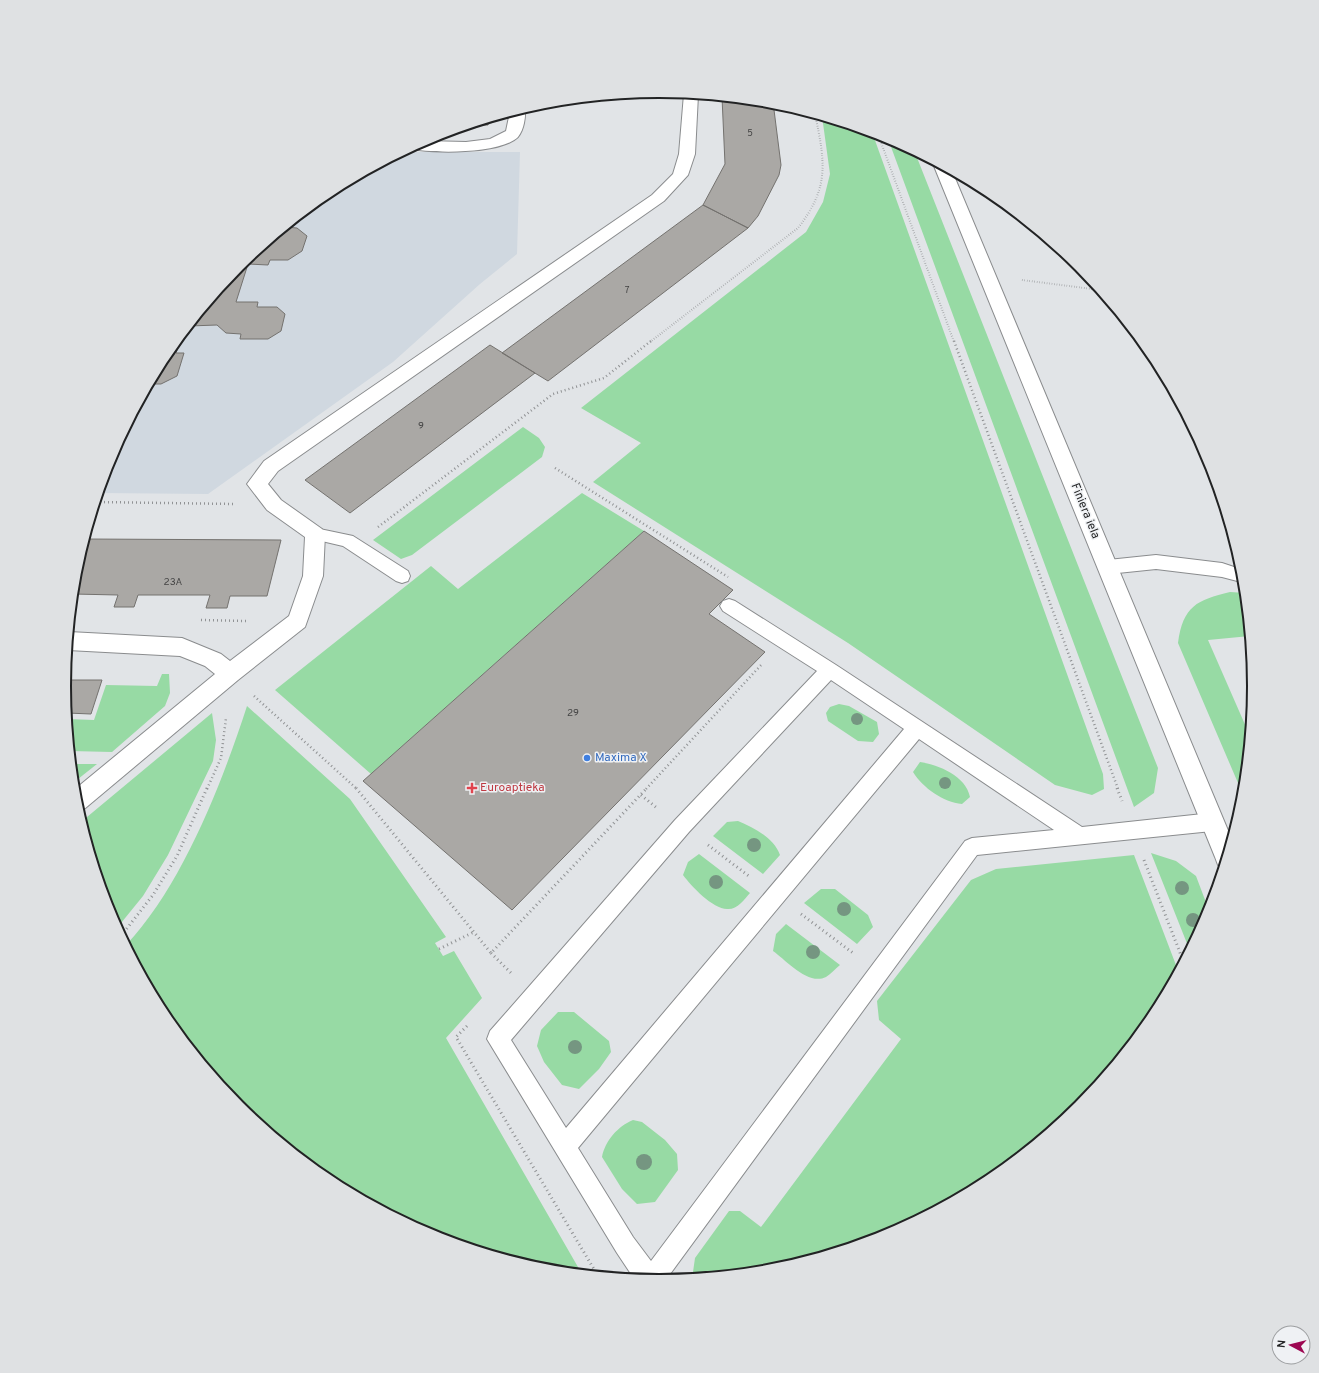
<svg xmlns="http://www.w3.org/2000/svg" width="1319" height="1373" viewBox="0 0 1319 1373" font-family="Overpass,sans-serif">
	<rect width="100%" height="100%" fill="#e1e4e7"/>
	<path fill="#d0d8e0" d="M 403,152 L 520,152 L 517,254 L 480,284 L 393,362 L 208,494 L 99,493 L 109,458 L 164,355 L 239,265 L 329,191 Z"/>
	<path fill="#97daa4" d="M 822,116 L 872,132 L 1103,774 L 1104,789 L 1092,795 L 1055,785 L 848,643 L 593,482 L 641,443 L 581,408 L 806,232 L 823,202 L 830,174 Z
		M 887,136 L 914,150 L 1158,768 L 1154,793 L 1134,807 Z
		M 523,427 L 539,438 L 545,447 L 542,457 L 412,555 L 401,559 L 373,540 Z
		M 582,493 L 644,531 L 371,774 L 275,690 L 431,566 L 458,589 Z
		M 1230,592 L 1246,593 L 1250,636 L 1208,640 L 1250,736 L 1244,797 L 1178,643 C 1183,606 1197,600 1230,592 Z
		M 162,674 L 169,674 L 170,693 L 165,706 L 112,752 L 70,751 L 67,719 L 94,720 L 106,685 L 157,686 Z
		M 839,704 L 849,706 L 877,722 L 879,734 L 873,742 L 858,741 L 828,721 L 826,713 L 830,707 Z
		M 247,706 L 350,799 L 446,937 L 435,943 L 443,956 L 454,951 L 482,998 L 446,1038 L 582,1274 L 543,1271 L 431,1237 L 328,1182 L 238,1107 L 164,1017 L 126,945 C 182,886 222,783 247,706 Z
		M 212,713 L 216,740 L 213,761 L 168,855 L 143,896 L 117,928 L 109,914 L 81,822 Z
		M 920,762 C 939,765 966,776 970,797 L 962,804 C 943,802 923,788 913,772 Z
		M 72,764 L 97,764 L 73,783 Z
		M 738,821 C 753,827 774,838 780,855 L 763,874 L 713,836 L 727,822 Z
		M 1151,853 L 1176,861 L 1196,876 L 1210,913 L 1190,951 Z
		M 699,854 L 750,893 C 744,900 737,910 727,909 C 713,909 691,886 683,875 L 688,862 Z
		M 1134,855 L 1179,973 L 1155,1018 L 1080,1108 L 990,1182 L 887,1237 L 775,1271 L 692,1279 L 695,1258 L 729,1211 L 740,1211 L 761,1227 L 901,1039 L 879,1020 L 877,1001 L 971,880 L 996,869 Z
		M 821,889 L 835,889 L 868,915 L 873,927 L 857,944 L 804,903 Z
		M 786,924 L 840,965 C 836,968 831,974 826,977 C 808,986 786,960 773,951 L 776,934 Z
		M 558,1012 L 574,1012 L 609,1041 L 611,1052 L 599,1069 L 579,1089 L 562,1085 L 544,1062 L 537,1046 L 541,1030 Z
		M 633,1120 L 642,1122 L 665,1140 L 677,1154 L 678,1170 L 655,1202 L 637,1204 L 622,1189 L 602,1157 C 605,1141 618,1126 633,1120 Z"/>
	<path fill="#aaa8a5" stroke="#74726f" d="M 722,97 L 773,102 L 781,165 L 779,175 L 758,216 L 748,228 L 703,205 L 725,164 Z
		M 489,119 L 488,125 L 469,125 Z
		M 703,205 L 748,228 L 548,381 L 502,353 Z
		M 285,227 L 297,228 L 307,236 L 302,251 L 288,260 L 270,260 L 268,265 L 248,264 L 236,302 L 258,302 L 257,307 L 277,307 L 285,314 L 281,331 L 268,339 L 240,339 L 241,334 L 226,333 L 217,325 L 189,326 L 239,265 Z
		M 174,344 L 178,347 L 176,353 L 184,353 L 177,376 L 161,384 L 149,384 L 164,355 Z
		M 490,345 L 535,373 L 350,513 L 305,480 Z
		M 644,531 L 733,590 L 709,614 L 765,652 L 512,910 L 363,781 Z
		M 85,539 L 281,540 L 267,596 L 230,596 L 227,608 L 206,608 L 210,595 L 138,595 L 134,607 L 114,607 L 118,595 L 73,594 L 75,570 Z
		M 65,680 L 102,680 L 91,714 L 67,713 Z"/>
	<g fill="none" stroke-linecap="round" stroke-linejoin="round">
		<g stroke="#8a8c8e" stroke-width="2">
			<path id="lane" d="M 315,528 L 353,536 L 408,571 L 410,576 L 408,581 L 402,583 L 396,581 L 343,546 L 309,538 L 307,534 L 309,530 Z
				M 1156,555 L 1222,563 L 1243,570 L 1245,583 L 1222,577 L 1156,569 L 1108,574 L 1102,572 L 1100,567 L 1102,562 L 1108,560 Z
				M 729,599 L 735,601 L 836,665 L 1082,827 L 1212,813 L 1219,816 L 1222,822 L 1219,828 L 1212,831 L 977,855 L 665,1281 L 635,1280 L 617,1253 L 487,1039 L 490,1031 L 675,820 L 817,671 L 723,611 L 720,606 L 723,601 ZM 831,680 L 904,729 L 566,1128 L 511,1040 L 689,832 ZM 919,739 L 1054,830 L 972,838 L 965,841 L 651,1261 L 633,1237 L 578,1148 Z"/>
		</g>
		<g stroke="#8a8c8e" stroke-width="2">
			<path id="street" d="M 684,94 L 698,95 L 695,154 L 688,175 L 664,201 L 278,471 L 268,484 L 281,500 L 322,529 L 325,534 L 323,576 L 305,627 L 238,680 L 83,810 L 78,812 L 74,790 L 215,674 L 205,666 L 180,656 L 68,650 L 69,632 L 182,638 L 221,654 L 230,661 L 289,616 L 303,576 L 305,537 L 267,510 L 247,484 L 264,461 L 652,195 L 673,174 L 679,154 Z
				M 524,108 C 526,113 525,118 524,123 C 523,128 521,133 518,137 C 501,154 431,154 409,148 L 424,141 L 466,142 L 490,139 L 506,131 L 510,112 Z
				M 936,163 L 952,171 L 1232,840 L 1224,867 L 1218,865 L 1215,857 L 934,166 Z"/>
		</g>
		<path stroke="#909294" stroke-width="2" stroke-dasharray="0.5 2" stroke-linecap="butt" d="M 878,134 L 954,342
			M 1022,280 L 1100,290
			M 650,342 L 798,228 C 830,187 825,162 815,114"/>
		<path stroke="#909294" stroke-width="2.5" stroke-dasharray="1 3" stroke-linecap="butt" d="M 954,341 L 1118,789
			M 555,468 L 728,577
			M 96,502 L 235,504
			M 378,527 L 553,394 L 604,378 L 651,341
			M 201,620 L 246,621
			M 254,696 L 357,789
			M 207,789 L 221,758 L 226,718
			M 646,789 L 763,663"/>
		<path stroke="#909294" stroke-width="3" stroke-dasharray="1 3.5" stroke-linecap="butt" d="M 356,788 L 491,953 L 647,788
			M 1117,788 L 1122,801
			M 641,795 L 657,808
			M 708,845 L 750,877
			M 1144,860 L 1184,963
			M 801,914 L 853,953
			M 121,936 L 153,895 L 177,856 L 207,788
			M 439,949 L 474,932
			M 491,953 L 512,974
			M 467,1026 L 456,1037 L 598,1276"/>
		<use href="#lane" fill="#fff" fill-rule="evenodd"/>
		<use href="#street" fill="#fff" fill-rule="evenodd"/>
	</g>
	<g fill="#759681">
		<circle cx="857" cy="719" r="6"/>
		<circle cx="945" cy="783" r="6"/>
		<circle cx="754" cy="845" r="7"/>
		<circle cx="716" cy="882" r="7"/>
		<circle cx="1182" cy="888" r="7"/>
		<circle cx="844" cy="909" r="7"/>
		<circle cx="1193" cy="920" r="7"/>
		<circle cx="813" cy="952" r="7"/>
		<circle cx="575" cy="1047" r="7"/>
		<circle cx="644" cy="1162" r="8"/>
	</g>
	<circle fill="#3f7fe0" stroke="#eff1f4" stroke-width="1.5" cx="587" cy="758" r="4"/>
	<path fill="#e0444e" stroke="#eff1f4" stroke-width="1.5" d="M470 782h4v4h4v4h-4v4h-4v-4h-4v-4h4z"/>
	<g text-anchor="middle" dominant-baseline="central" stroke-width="3" stroke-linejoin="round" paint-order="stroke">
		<g font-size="9" fill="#444">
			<text x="750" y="133">5</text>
			<text x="627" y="290">7</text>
		</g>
		<g font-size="10" fill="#444">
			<text x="421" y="426">9</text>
			<text x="173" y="582">23A</text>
			<text x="573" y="713">29</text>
		</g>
		<g font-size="12" fill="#222324" stroke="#eff1f4">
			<text transform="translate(1085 511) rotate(68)">Finiera iela</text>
		</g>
		<g font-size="12" fill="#366cbe" stroke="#eff1f4" text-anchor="start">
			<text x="595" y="758">Maxima X</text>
		</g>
		<g font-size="12" fill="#be3a42" stroke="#eff1f4" text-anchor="start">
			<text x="480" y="788">Euroaptieka</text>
		</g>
	</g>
	<path d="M0 0H1319V1373H0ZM71 686a588 588 0 1 1 1176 0a588 588 0 1 1-1176 0Z" fill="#dfe1e3" fill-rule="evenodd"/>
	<path fill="none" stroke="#222324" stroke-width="2" d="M71 686a588 588 0 1 1 1176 0a588 588 0 1 1-1176 0Z"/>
	<g transform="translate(1291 1345) rotate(277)"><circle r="19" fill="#eff1f4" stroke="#9d9fa1"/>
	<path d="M0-3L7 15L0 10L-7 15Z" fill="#9d0752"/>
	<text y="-6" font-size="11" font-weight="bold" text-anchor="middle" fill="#222324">N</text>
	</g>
</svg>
